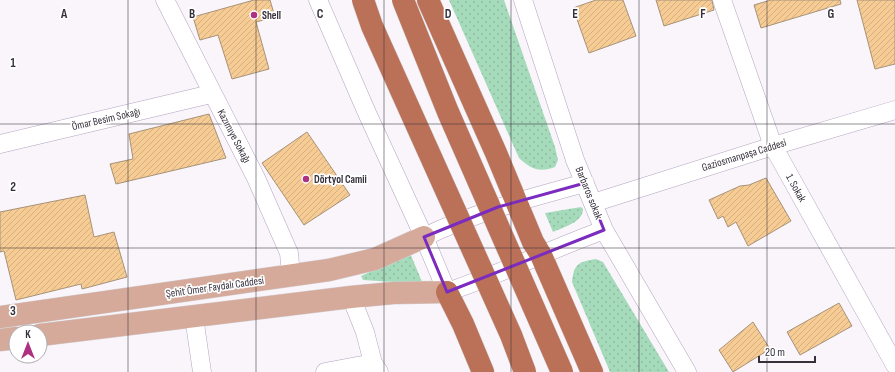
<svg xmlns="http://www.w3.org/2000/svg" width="895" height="372" viewBox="0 0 895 372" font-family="'Sofia Sans Condensed',sans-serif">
	<defs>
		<pattern id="grass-dots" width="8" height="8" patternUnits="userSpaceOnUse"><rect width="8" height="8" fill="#a5dbbb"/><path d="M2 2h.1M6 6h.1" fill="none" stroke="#8fbca2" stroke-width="1.8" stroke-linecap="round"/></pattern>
		<pattern id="building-hatch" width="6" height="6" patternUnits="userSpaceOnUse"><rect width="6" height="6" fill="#f7cc94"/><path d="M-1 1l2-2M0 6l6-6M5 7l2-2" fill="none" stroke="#d4b080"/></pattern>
	</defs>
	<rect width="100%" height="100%" fill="#f9f5fb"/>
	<path fill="url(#grass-dots)" d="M 449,0 L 504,0 L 555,147 L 558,160 L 555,167 C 539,173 531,169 519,158 Z
		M 581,207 L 583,209 C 583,222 564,227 553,232 L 545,213 Z
		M 410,253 L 423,284 L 363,280 L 361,276 Z
		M 596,259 L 603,262 L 669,372 L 610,372 L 572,282 C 574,263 579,262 596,259 Z"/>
	<path fill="url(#building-hatch)" stroke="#a79278" d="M 254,0 L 270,0 L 275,17 L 256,22 L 269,69 L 232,79 L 218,35 L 200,40 L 193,17 Z
		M 596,0 L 623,0 L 636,36 L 589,53 L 573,8 Z
		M 656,0 L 712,0 L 714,10 L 664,26 Z
		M 771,0 L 840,0 L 841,4 L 761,28 L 754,5 Z
		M 857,0 L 895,0 L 895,64 L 875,69 Z
		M 209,114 L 226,158 L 116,184 L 110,164 L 133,159 L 129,134 Z
		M 307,132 L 350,195 L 304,225 L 262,163 Z
		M 766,178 L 791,221 L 748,246 L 736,222 L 728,227 L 723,216 L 718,219 L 709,200 L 740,186 L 749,185 Z
		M 85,195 L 94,237 L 114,232 L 127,277 L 82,289 L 81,284 L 16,300 L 4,251 L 0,252 L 0,212 Z
		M 839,303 L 852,326 L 800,355 L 787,332 Z
		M 753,322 L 770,349 L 733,372 L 719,350 Z"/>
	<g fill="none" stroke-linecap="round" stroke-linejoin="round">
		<g stroke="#b4a3c0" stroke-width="19">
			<path id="street" d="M 165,0 L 256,178 L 289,253 L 290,264 L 287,277
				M 318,0 L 367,113 L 424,237
				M 523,0 L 575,160 L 604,230 L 687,372
				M 722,0 L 773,146 L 895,365
				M 0,144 L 211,94
				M 585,183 C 530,198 476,212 424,237 L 447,292 C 501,274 551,249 604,230
				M 593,203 L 773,146 L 895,110
				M 351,297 L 365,332 L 373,363 L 379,372
				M 194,317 L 202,372
				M 325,372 L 373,363"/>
		</g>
		<g stroke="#d3d1d4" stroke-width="23">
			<path id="primary" d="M 0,317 L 329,270 L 375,259 L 424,237
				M 40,335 L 351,297 L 393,293 L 447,292
				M 0,340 L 16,338"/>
		</g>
		<g stroke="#d3d1d4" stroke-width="23">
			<path id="highway" d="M 428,0 L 496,153 L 533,242 L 541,255 L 592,372
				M 447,292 L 463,324 L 483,372"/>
		</g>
		<use href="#street" stroke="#fff" stroke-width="18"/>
		<use href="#primary" stroke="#d6aa9a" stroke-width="22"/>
		<use href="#highway" stroke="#bb7157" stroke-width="22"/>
		<g stroke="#d3d1d4" stroke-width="23" stroke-linecap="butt">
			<path id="highway-bridge" d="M 363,0 L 372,26 L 511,335 L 525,372
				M 403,0 L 448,112 L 562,372"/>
		</g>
		<use href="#highway-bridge" stroke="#bb7157" stroke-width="22"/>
	</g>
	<path fill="none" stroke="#7b2cbf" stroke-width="3" stroke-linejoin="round" d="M 585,183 L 604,230 L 447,292 L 424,237 L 498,207 Z"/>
	<path fill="none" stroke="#36303b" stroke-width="1" stroke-opacity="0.55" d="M 128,0 L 128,372M 256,0 L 256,372M 384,0 L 384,372M 511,0 L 511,372M 639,0 L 639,372M 767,0 L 767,372M 0,124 L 895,124M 0,248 L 895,248"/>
	<g fill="#ae3080" stroke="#fff" stroke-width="1.5">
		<circle cx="254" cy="15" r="4"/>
		<circle cx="306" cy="179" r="4"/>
	</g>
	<g text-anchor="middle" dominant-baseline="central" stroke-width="3.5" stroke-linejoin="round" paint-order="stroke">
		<g font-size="11" font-weight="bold" fill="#36303b" stroke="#fff" text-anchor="start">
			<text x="262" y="15">Shell</text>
			<text x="314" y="179">Dörtyol Camii</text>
		</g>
		<g font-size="11" fill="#36303b" stroke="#fff">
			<text transform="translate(106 119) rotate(-13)">Ömar Besim Sokağı</text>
			<text transform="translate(234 136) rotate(62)">Kazımıye Sokağı</text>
			<text transform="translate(744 155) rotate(-17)">Gaziosmanpaşa Caddesi</text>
			<text transform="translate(796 188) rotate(61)">1. Sokak</text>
			<text transform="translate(589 193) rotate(68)">Barbaros sokak</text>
			<text transform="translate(215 287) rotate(-8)">Şehit Ömer Faydalı Caddesi</text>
		</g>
	</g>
	<g font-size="13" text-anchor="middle" font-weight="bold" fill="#36303b" stroke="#fff" stroke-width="3.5" stroke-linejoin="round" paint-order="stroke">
		<text x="64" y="18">A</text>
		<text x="192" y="18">B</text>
		<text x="320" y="18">C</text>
		<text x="448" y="18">D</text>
		<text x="575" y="18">E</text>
		<text x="703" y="18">F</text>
		<text x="831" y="18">G</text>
		<text x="13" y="67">1</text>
		<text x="13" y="191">2</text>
		<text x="13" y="315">3</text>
	</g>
	<g transform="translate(28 344)"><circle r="19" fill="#ffffff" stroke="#afacb1"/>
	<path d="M0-3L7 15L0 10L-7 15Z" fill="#ae3080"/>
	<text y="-6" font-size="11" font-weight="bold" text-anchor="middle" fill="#36303b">K</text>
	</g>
	<path d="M759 356v6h56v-6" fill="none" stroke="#36303b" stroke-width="2"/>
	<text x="765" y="356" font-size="12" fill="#36303b" stroke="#ffffff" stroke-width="3" paint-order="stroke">20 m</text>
</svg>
